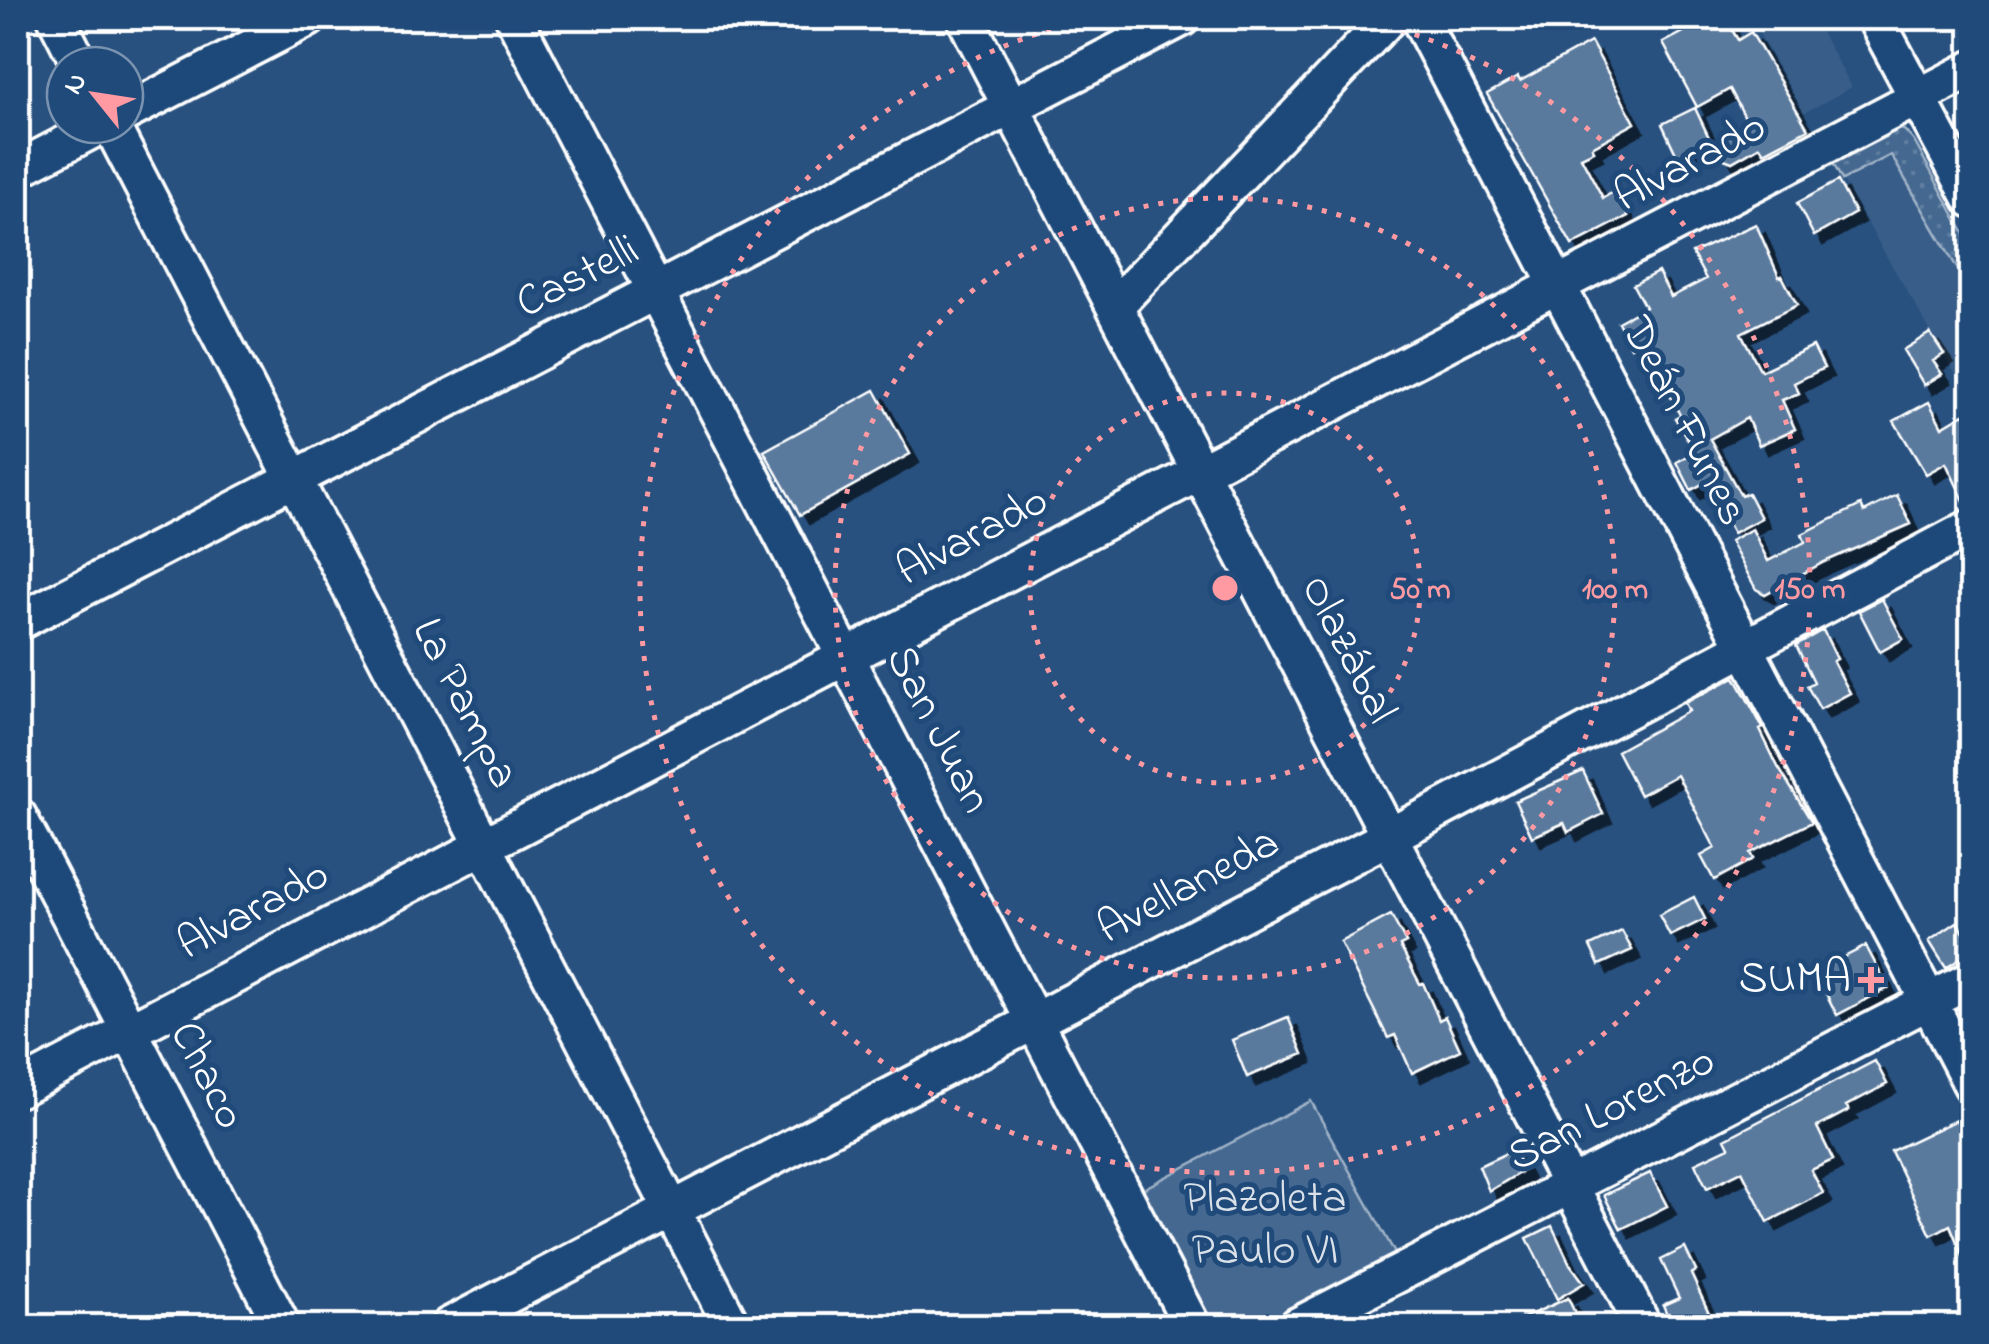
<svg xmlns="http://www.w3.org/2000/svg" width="1989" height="1344" viewBox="0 0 1989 1344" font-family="'Indie Flower',sans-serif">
	<defs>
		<pattern id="grass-dots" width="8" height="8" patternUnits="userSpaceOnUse" patternTransform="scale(2.5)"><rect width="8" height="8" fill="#446890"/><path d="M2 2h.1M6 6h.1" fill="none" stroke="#607fa1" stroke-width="1.8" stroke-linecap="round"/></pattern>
		<filter id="shadow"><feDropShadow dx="9" dy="9" stdDeviation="0" flood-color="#0009"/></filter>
	</defs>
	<rect width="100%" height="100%" fill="#28517f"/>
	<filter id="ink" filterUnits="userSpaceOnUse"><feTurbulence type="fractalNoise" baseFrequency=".01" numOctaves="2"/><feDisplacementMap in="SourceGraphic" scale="20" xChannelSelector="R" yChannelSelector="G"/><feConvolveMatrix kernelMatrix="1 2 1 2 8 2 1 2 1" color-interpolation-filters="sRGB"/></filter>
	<g filter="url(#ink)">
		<path fill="#375d88" d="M 1750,18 L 1813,18 L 1852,87 L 1804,113 Z
			M 1891,155 L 1971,292 L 1971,401 L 1842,180 Z"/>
		<path fill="url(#grass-dots)" stroke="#a2b4c8" stroke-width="2.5" d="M 1893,128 L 1904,130 L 1914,141 L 1971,245 L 1971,292 L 1891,155 L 1842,180 L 1832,161 Z"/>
		<path fill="#446890" stroke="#a2b4c8" stroke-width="2.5" d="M 1311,1101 L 1397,1257 L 1266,1326 L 1213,1326 L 1141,1190 Z"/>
		<path fill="#5a7a9d" stroke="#fff" stroke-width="2.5" filter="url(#shadow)" d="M 1710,18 L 1725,18 L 1738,40 L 1751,32 L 1808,129 L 1764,152 L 1760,146 L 1732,162 L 1724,159 L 1715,144 L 1749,125 L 1730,89 L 1697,107 L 1663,43 Z
			M 1591,42 L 1635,123 L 1592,147 L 1594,151 L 1581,157 L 1603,198 L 1615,191 L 1628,216 L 1572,245 L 1487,94 L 1518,77 L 1520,81 Z
			M 1695,108 L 1711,142 L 1678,158 L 1662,124 Z
			M 1838,181 L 1855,213 L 1814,236 L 1797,203 Z
			M 1756,224 L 1779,277 L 1782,276 L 1797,305 L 1741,333 L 1761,371 L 1813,346 L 1824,368 L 1794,383 L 1799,393 L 1782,400 L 1795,429 L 1759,445 L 1747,418 L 1710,439 L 1741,496 L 1748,493 L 1761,518 L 1733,533 L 1706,482 L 1691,490 L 1677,462 L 1695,452 L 1675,418 L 1680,415 L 1658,372 L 1655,373 L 1641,341 L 1631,347 L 1618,322 L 1645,307 L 1633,285 L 1658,272 L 1671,297 L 1706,279 L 1692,253 Z
			M 1930,333 L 1944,354 L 1933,361 L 1942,374 L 1924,385 L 1903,350 Z
			M 875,390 L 910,454 L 800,515 L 764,451 Z
			M 1929,402 L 1942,427 L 1964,414 L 1972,427 L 1972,506 L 1967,507 L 1946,463 L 1926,474 L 1894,421 Z
			M 1897,495 L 1911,524 L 1824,562 L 1765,594 L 1756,589 L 1730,541 L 1752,529 L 1768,561 L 1805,542 L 1802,534 L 1861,505 L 1864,512 Z
			M 1882,599 L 1903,639 L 1880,652 L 1859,611 Z
			M 1823,630 L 1837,659 L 1833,661 L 1850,693 L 1820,709 L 1807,686 L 1814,682 L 1796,645 Z
			M 1735,677 L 1763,728 L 1760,730 L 1778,767 L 1812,822 L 1750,853 L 1753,859 L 1714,880 L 1701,856 L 1715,848 L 1677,775 L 1640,795 L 1617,751 L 1689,711 L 1685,703 Z
			M 1583,771 L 1603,814 L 1568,832 L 1564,823 L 1532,837 L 1515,801 Z
			M 1694,897 L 1705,919 L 1670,936 L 1659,915 Z
			M 1391,915 L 1406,943 L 1400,946 L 1420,984 L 1423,983 L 1439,1020 L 1445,1017 L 1460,1050 L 1412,1073 L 1395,1035 L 1388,1038 L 1340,942 Z
			M 1957,922 L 1972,945 L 1972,951 L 1946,968 L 1929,941 Z
			M 1622,931 L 1632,950 L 1599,965 L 1590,946 Z
			M 1866,946 L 1888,988 L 1837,1015 L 1815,972 Z
			M 1288,1017 L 1303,1054 L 1247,1077 L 1232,1040 Z
			M 1875,1061 L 1887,1084 L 1846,1106 L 1849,1110 L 1817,1127 L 1833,1160 L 1811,1170 L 1823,1193 L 1768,1222 L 1742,1171 L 1707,1188 L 1695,1163 L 1729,1147 L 1725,1139 Z
			M 1956,1120 L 1972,1151 L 1971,1276 L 1950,1225 L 1931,1235 L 1891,1151 Z
			M 1513,1150 L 1524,1170 L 1489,1191 L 1479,1166 Z
			M 1650,1173 L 1667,1206 L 1621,1229 L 1604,1195 Z
			M 1552,1226 L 1570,1264 L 1584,1283 L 1557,1299 L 1527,1238 Z
			M 1685,1248 L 1696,1271 L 1691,1274 L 1715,1326 L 1672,1326 L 1663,1305 L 1679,1298 L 1661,1260 Z
			M 1568,1298 L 1581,1326 L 1505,1326 Z"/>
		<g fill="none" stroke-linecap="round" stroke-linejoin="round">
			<g stroke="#fff" stroke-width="42">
				<path id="minor" d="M 56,18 L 80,65
					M 514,18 L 1192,1326
					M 965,18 L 1643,1326
					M 1419,18 L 1972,1085
					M 1875,18 L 1972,199
					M 125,113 L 309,18
					M 111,125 L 732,1326
					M 18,169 L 102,125
					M 1115,306 L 1389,18
					M 18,622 L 1182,18
					M 18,816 L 282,1326
					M 18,1089 L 1972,69
					M 449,1326 L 1390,836 L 1972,527
					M 1297,1326 L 1972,979"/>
			</g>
			<use href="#minor" stroke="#1f4a7a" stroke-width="35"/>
		</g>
	</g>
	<g fill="none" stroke="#ff9aa2" stroke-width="5" stroke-dasharray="5 10">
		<circle cx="1225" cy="588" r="195"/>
		<circle cx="1225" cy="588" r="390"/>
		<path d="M1357 18A585 585 0 1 1 1093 18"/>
	</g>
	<path fill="#ff9aa2" stroke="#1f4a7a" stroke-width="4" d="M1866 965h10v10h10v10h-10v10h-10v-10h-10v-10h10z"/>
	<g text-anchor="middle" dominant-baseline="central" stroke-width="10" stroke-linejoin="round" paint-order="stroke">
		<g font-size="45" fill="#fff" stroke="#1f4a7a">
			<text transform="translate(1691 163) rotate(-28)">Alvarado</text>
			<text transform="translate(578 278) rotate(-27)">Castelli</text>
			<text transform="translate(1683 422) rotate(63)">Deán Funes</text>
			<text transform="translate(973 537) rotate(-28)">Alvarado</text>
			<text transform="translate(1347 650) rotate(63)">Olazábal</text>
			<text transform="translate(464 704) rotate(63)">La Pampa</text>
			<text transform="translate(937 730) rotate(63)">San Juan</text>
			<text transform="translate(1189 887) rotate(-28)">Avellaneda</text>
			<text transform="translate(254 911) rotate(-28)">Alvarado</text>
			<text transform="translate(206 1076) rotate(63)">Chaco</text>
			<text transform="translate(1612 1110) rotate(-27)">San Lorenzo</text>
		</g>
		<g font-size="45" fill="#fff" stroke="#1f4a7a" text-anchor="end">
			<text x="1851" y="980">SUMA</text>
		</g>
		<g font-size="45" fill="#dae1e9" stroke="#1f4a7a">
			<text x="1265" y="1200">Plazoleta<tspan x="1265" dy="52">Paulo VI</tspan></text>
		</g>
	</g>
	<circle cx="1225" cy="588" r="15" fill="#ff9aa2" stroke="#1f4a7a" stroke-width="5"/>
	<g font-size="30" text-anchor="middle" font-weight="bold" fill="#ff9aa2" stroke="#1f4a7a" stroke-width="10" stroke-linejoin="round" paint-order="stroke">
		<text x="1420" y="598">50 m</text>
		<text x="1615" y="598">100 m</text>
		<text x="1810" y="598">150 m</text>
	</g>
	<rect width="1989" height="1344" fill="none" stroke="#1f4a7a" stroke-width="60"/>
	<rect x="30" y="30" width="1929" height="1284" fill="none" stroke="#fff" stroke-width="4" filter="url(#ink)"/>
	<g transform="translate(95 95) rotate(300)"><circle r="48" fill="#1f4a7a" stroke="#7992af" stroke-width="2.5"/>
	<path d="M0-8L18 38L0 25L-18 38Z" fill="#ff9aa2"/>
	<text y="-15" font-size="28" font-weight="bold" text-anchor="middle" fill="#ffffff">N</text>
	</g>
</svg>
